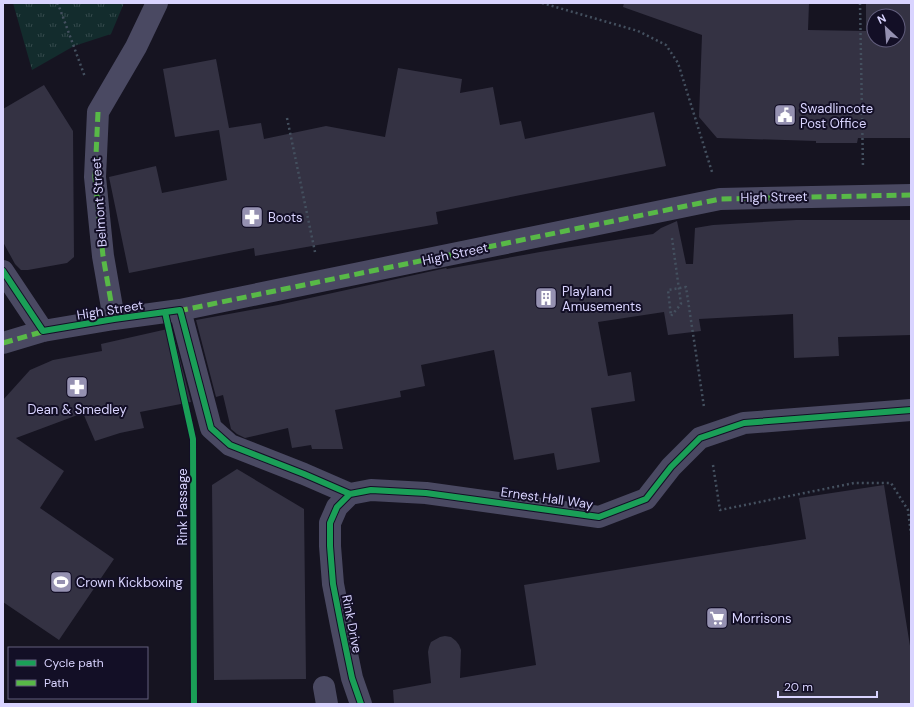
<svg xmlns="http://www.w3.org/2000/svg" width="914" height="707" viewBox="0 0 914 707" font-family="'DM Sans',sans-serif">
	<defs>
		<pattern id="park-tufts" width="24" height="20" patternUnits="userSpaceOnUse"><rect width="24" height="20" fill="#132c2d"/><path d="M3 7l-1-3M5 7V3M7 7l1-3M15 17l-1-3M17 17v-4M19 17l1-3" fill="none" stroke="#354a4c"/></pattern>
	</defs>
	<rect width="100%" height="100%" fill="#161421"/>
	<path fill="url(#park-tufts)" d="M 13,3 L 124,3 L 111,34 L 74,46 L 32,70 Z"/>
	<path fill="#343243" fill-rule="evenodd" d="M 624,3 L 809,3 L 808,30 L 866,31 L 866,3 L 911,3 L 911,138 L 858,138 L 857,143 L 816,143 L 816,141 L 717,138 L 699,117 L 702,35 L 623,7 ZM 874,16 L 898,16 L 898,40 L 874,40 Z
		M 216,59 L 229,128 L 261,123 L 264,139 L 326,126 L 385,137 L 398,68 L 462,79 L 460,93 L 493,87 L 500,125 L 521,121 L 525,139 L 654,112 L 666,166 L 436,212 L 438,224 L 255,256 L 254,248 L 129,273 L 109,177 L 156,166 L 162,193 L 227,180 L 219,130 L 175,137 L 163,69 Z
		M 44,85 L 73,131 L 74,257 L 67,263 L 28,270 L 21,270 L 15,264 L 3,242 L 3,109 Z
		M 796,220 L 911,220 L 911,335 L 838,337 L 839,356 L 794,358 L 793,314 L 699,319 L 701,331 L 668,335 L 664,312 L 598,322 L 608,376 L 631,372 L 635,401 L 591,408 L 600,462 L 557,470 L 554,453 L 514,460 L 494,350 L 421,365 L 425,386 L 400,391 L 401,397 L 335,410 L 343,449 L 312,449 L 311,445 L 292,448 L 288,428 L 245,438 L 237,434 L 231,429 L 223,395 L 216,397 L 196,320 L 278,305 L 446,268 L 447,269 L 540,252 L 653,234 L 661,228 L 677,221 L 686,264 L 693,264 L 695,228 L 713,225 Z
		M 172,328 L 191,402 L 140,412 L 144,428 L 120,433 L 95,441 L 83,413 L 16,438 L 64,471 L 40,508 L 114,559 L 59,640 L 3,602 L 3,400 L 30,370 L 53,360 L 102,351 L 101,344 Z
		M 237,469 L 304,509 L 306,679 L 214,680 L 212,485 Z
		M 884,485 L 911,652 L 911,704 L 394,704 L 393,690 L 431,683 L 428,652 L 429,647 L 431,642 L 440,637 L 445,636 L 451,637 L 456,641 L 459,645 L 461,650 L 460,678 L 536,665 L 524,585 L 806,539 L 799,498 Z"/>
	<g fill="none" stroke-linecap="round" stroke-linejoin="round">
		<path stroke="#44505f" stroke-width="2.5" stroke-dasharray="2 3" stroke-linecap="butt" d="M 57,3 L 60,9 L 85,77
			M 542,3 L 638,31 L 666,45 L 678,63 L 712,172
			M 860,3 L 863,168
			M 287,118 L 315,252
			M 672,238 L 681,304 L 671,316 L 668,290 L 686,287 L 704,407
			M 193,451 L 194,704
			M 713,465 L 720,510 L 854,483 L 891,483 L 908,510 L 911,534"/>
		<path stroke="#4a4962" stroke-width="22" d="M 3,271 L 43,331
			M 180,310 L 211,428 L 230,445 L 304,474 L 350,494
			M 114,319 L 103,256 L 95,177 L 98,112 L 136,47 L 157,3
			M 3,343 L 43,331 L 114,319 L 180,310 L 720,199 L 911,195
			M 324,687 L 327,704
			M 361,704 L 352,678 L 342,630 L 333,584 L 330,546 L 330,523 L 337,507 L 350,494 L 371,490 L 426,493 L 599,517 L 646,499 L 671,467 L 700,438 L 744,423 L 911,410"/>
		<path stroke="#58b947" stroke-width="5" stroke-dasharray="10 5" stroke-linecap="butt" d="M 98,112 L 95,177 L 103,256 L 114,319
			M 178,311 L 720,199 L 911,195
			M 3,343 L 45,331"/>
		<g stroke="#130f26" stroke-width="8">
			<path id="cycleway" d="M 3,271 L 43,331 L 114,319 L 180,310 L 211,428 L 230,445 L 304,474 L 350,494
				M 165,312 L 193,439 L 194,704
				M 361,704 L 352,678 L 342,630 L 333,584 L 330,546 L 330,523 L 337,507 L 350,494 L 371,490 L 426,493 L 599,517 L 646,499 L 671,467 L 700,438 L 744,423 L 911,410"/>
		</g>
		<use href="#cycleway" stroke="#1a9f57" stroke-width="6"/>
	</g>
	<defs>
		<g id="civic-square" transform="scale(1.15)"><rect x="-9" y="-9" width="18" height="18" rx="4" fill="#9591b1" stroke="#130f26"/><path d="M-.6-6.5H3V-4.5H.6V-3L4-1V1h2V6H-6V1h2V-1L-.6-3ZM-1.2 2.5V6h2.4V2.5Z" fill="#fff"/></g>
		<g id="pharmacy-square" transform="scale(1.15)"><rect x="-9" y="-9" width="18" height="18" rx="4" fill="#9591b1" stroke="#130f26"/><path d="M-2-6h4v4h4v4h-4v4h-4v-4h-4v-4h4Z" fill="#fff"/></g>
		<g id="building-square" transform="scale(1.15)"><rect x="-9" y="-9" width="18" height="18" rx="4" fill="#9591b1" stroke="#130f26"/><path d="M-4-6H4V6H1V3H-1V6H-4ZM-2.5-4.3h1.7v1.8h-1.7ZM.8-4.3h1.7v1.8H.8ZM-2.5-1h1.7V.8h-1.7ZM.8-1h1.7V.8H.8Z" fill="#fff"/></g>
		<g id="stadium-square" transform="scale(1.15)"><rect x="-9" y="-9" width="18" height="18" rx="4" fill="#9591b1" stroke="#130f26"/><path d="M0-5a6.5 5 0 1 0 0 10a6.5 5 0 1 0 0-10ZM-3.5-1.8h7v3.6h-7Z" fill="#fff"/></g>
		<g id="supermarket-square" transform="scale(1.15)"><rect x="-9" y="-9" width="18" height="18" rx="4" fill="#9591b1" stroke="#130f26"/><path d="M-6-5.5h2.5l.6 2H6L4.5 2H-2.5L-4.4-4H-6ZM-1.5 3.2a1.3 1.3 0 1 0 .1 0ZM3 3.2a1.3 1.3 0 1 0 .1 0Z" fill="#fff"/></g>
	</defs>
	<g fill-rule="evenodd">
		<use href="#civic-square" x="785" y="115"/>
		<use href="#pharmacy-square" x="252" y="217"/>
		<use href="#building-square" x="546" y="298"/>
		<use href="#pharmacy-square" x="77" y="387"/>
		<use href="#stadium-square" x="61" y="582"/>
		<use href="#supermarket-square" x="717" y="618"/>
	</g>
	<g text-anchor="middle" dominant-baseline="central" stroke-width="4" stroke-linejoin="round" paint-order="stroke">
		<g font-size="13" fill="#d9d4ff" stroke="#130f26" text-anchor="start">
			<text x="800" y="108">Swadlincote<tspan x="800" dy="15">Post Office</tspan></text>
			<text x="268" y="217">Boots</text>
			<text x="562" y="291">Playland<tspan x="562" dy="15">Amusements</tspan></text>
			<text x="77" y="409" text-anchor="middle">Dean &amp; Smedley</text>
			<text x="76" y="582">Crown Kickboxing</text>
			<text x="732" y="618">Morrisons</text>
		</g>
		<g font-size="13" fill="#d9d4ff" stroke="#130f26">
			<text transform="translate(774 197) rotate(-1)">High Street</text>
			<text transform="translate(99 202) rotate(-94)">Belmont Street</text>
			<text transform="translate(455 254) rotate(-12)">High Street</text>
			<text transform="translate(110 310) rotate(-9)">High Street</text>
			<text transform="translate(547 498) rotate(8)">Ernest Hall Way</text>
			<text transform="translate(182 507) rotate(-90)">Rink Passage</text>
			<text transform="translate(352 624) rotate(79)">Rink Drive</text>
		</g>
	</g>
	<rect width="914" height="707" fill="none" stroke="#d9d4ff" stroke-width="8"/>
	<rect x="8" y="647" width="140" height="52" fill="#130f26" stroke="#625e7d"/>
	<rect x="16" y="660" width="20" height="6" fill="#1a9f57" stroke="#625e7d"/>
	<text x="44" y="667" font-size="12" fill="#d9d4ff">Cycle path</text>
	<rect x="16" y="680" width="20" height="6" fill="#58b947" stroke="#625e7d"/>
	<text x="44" y="687" font-size="12" fill="#d9d4ff">Path</text>
	<g transform="translate(886 28) rotate(334)"><circle r="19" fill="#130f26" stroke="#625e7d"/>
	<path d="M0-3L7 15L0 10L-7 15Z" fill="#9591b1"/>
	<text y="-6" font-size="11" font-weight="bold" text-anchor="middle" fill="#d9d4ff">N</text>
	</g>
	<path d="M778 691v6h99v-6" fill="none" stroke="#d9d4ff" stroke-width="2"/>
	<text x="784" y="691" font-size="12" fill="#d9d4ff" stroke="#130f26" stroke-width="3" paint-order="stroke">20 m</text>
</svg>
